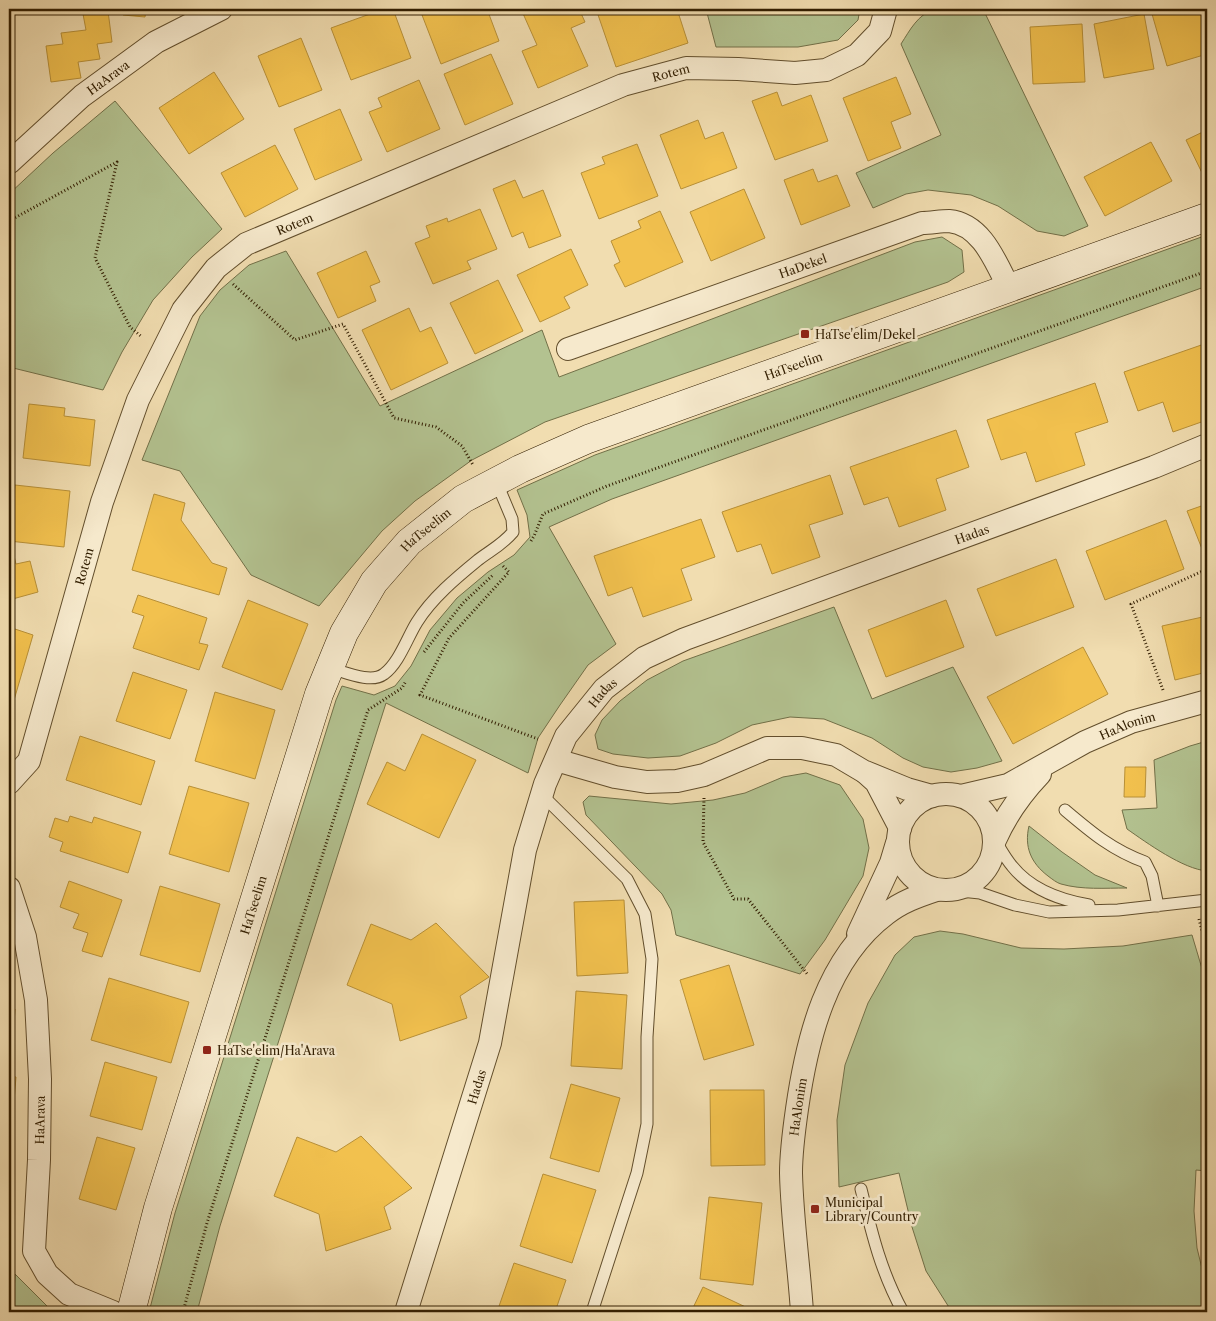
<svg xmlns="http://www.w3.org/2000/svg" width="1216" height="1321" viewBox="0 0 1216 1321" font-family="'Libre Caslon Text',serif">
	<rect width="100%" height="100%" fill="#f1ddb0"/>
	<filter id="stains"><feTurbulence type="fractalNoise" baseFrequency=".004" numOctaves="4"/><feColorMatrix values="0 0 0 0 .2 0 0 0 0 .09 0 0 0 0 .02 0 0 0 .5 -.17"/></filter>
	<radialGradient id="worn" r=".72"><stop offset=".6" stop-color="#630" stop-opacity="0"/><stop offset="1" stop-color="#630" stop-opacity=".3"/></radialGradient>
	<path fill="#b3c290" stroke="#727048" d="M 706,9 L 860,9 L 858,20 L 838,40 L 798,47 L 716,47 Z
		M 935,9 L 983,9 L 1088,226 L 1064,236 L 1037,231 L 998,206 L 971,195 L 928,190 L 906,194 L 873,208 L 856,173 L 941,135 L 901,44 C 910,30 918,14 935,9 Z
		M 115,101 L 222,229 L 192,257 L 153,300 L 122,352 L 103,390 L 9,367 L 9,194 L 53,153 Z
		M 1207,235 L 1207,286 L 612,499 L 549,527 L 616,644 L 588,665 L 560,705 L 538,738 L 528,773 L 386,703 L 220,1226 L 197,1312 L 149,1312 L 175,1213 L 336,700 L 342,686 L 374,695 L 395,686 L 411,666 L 430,630 L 457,598 L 488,572 L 514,555 L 530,537 L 527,515 L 517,490 L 595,455 Z
		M 942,237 L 962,250 L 964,272 L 948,282 L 545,422 L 472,460 L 415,501 L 382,531 L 319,606 L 251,575 L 180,471 L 142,460 L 200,316 L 220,290 L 249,265 L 286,251 L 380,406 L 542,330 L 559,377 L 915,242 Z
		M 834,607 L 872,699 L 953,667 L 1002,761 L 977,768 L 951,772 L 923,767 L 903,758 L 872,738 L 824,719 L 790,717 L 752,725 L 716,743 L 680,756 L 648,758 L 613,754 L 598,749 L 595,735 L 602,720 L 620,701 L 647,680 L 683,661 Z
		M 1207,741 L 1207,871 C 1183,869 1147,843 1127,829 L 1122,810 L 1157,808 L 1154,760 L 1190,746 Z
		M 806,773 L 840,785 L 863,819 L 869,848 L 863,876 L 825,940 L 800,974 L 676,935 L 671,910 L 662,894 L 586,815 L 583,802 L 589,796 L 671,804 L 713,800 L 745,793 L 783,777 Z
		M 1029,826 L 1062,852 L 1095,875 L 1127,888 C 1105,888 1082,890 1061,884 C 1057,883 1052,879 1048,876 C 1031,863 1024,847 1029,826 Z
		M 940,931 L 963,934 L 1021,948 L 1064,949 L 1123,946 L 1192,935 L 1203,972 L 1207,978 L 1207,1171 L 1196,1170 L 1194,1211 L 1197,1248 L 1207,1289 L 1207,1312 L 952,1312 L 926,1271 L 912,1227 L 899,1173 L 839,1187 L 837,1120 L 845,1065 L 868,1003 L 895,955 L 914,937 Z
		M 15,1274 L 53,1312 L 13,1312 Z"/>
	<path fill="#f2c14e" stroke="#b89037" d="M 123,9 L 146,9 L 145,17 L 123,15 Z
		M 384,9 L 393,9 L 411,58 L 351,80 L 331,28 Z
		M 440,9 L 487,9 L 499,41 L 441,64 L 422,15 Z
		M 521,9 L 579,9 L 585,22 L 571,28 L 588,66 L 538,88 L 522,51 L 537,45 Z
		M 596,9 L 677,9 L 688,43 L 616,67 Z
		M 1170,9 L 1200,9 L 1207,35 L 1207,54 L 1167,66 L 1152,14 Z
		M 108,11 L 112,42 L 97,44 L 100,59 L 78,62 L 81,78 L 51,82 L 46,46 L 63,44 L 61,33 L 86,30 L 83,14 Z
		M 1144,14 L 1154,69 L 1104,78 L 1094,24 Z
		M 1082,24 L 1085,82 L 1033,84 L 1030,27 Z
		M 301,38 L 322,90 L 279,107 L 258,56 Z
		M 491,54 L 513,104 L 465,125 L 444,74 Z
		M 214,72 L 244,119 L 189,154 L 159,108 Z
		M 896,77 L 911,114 L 891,122 L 901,148 L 868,161 L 843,98 Z
		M 419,80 L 440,129 L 387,152 L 369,112 L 382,107 L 378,98 Z
		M 777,92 L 782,106 L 811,95 L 828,141 L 775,160 L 752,101 Z
		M 340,109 L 362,160 L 315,180 L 294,129 Z
		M 698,120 L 705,139 L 723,132 L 737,168 L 681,189 L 660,135 Z
		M 1207,130 L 1207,178 L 1205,179 L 1186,140 Z
		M 1151,142 L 1172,181 L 1105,216 L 1084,177 Z
		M 637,144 L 658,196 L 599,219 L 581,173 L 605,164 L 602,157 Z
		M 275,145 L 298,189 L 245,217 L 221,173 Z
		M 813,169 L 818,182 L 837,175 L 850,206 L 801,225 L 784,180 Z
		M 515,180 L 523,198 L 543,190 L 561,236 L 529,248 L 523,232 L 512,237 L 493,189 Z
		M 744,189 L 765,238 L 711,261 L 690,212 Z
		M 480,209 L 497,249 L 467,261 L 471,269 L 433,284 L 415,243 L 430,237 L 426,226 L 447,218 L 448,222 Z
		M 660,211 L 683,262 L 625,287 L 614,265 L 620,262 L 611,241 L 641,228 L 638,221 Z
		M 571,249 L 588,285 L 564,297 L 570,308 L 540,322 L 517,275 Z
		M 366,251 L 380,282 L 370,286 L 376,301 L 338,318 L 317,273 Z
		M 498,280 L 523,331 L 475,354 L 450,303 Z
		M 409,308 L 420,332 L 431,327 L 448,363 L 391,390 L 362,330 Z
		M 1207,343 L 1207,420 L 1173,432 L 1163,402 L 1138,411 L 1124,372 Z
		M 1095,383 L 1108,422 L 1075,433 L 1085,465 L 1036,482 L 1026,452 L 1001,460 L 987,420 Z
		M 29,404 L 65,408 L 64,416 L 95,420 L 90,466 L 23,458 Z
		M 956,430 L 969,467 L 936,479 L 946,510 L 899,527 L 888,497 L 864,505 L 850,467 Z
		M 830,475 L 843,514 L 809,525 L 820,557 L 772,574 L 761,544 L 737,552 L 722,512 Z
		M 15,485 L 70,491 L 64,547 L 9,541 Z
		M 154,494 L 185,503 L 181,520 L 212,563 L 227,568 L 219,595 L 132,570 Z
		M 1207,504 L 1207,559 L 1206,559 L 1187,511 Z
		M 701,519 L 715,557 L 681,569 L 692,600 L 643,617 L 632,587 L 608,596 L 594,556 Z
		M 1166,520 L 1184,569 L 1105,600 L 1086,551 Z
		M 14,556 L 16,564 L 30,561 L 38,592 L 9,600 L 9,558 Z
		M 1056,559 L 1074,607 L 996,636 L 977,589 Z
		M 138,595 L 207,618 L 199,643 L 208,645 L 199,670 L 133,648 L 144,616 L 132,612 Z
		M 248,600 L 308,624 L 282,690 L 222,667 Z
		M 946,600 L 964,647 L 886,677 L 868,630 Z
		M 1207,616 L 1207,672 L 1175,680 L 1162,626 Z
		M 9,627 L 33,635 L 12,707 L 9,709 Z
		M 1083,647 L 1108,694 L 1013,744 L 987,697 Z
		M 133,672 L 187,690 L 170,739 L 116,721 Z
		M 215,692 L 275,710 L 255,779 L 195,761 Z
		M 422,734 L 476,760 L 439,838 L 367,804 L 387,762 L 405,771 Z
		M 80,736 L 155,761 L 141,805 L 66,780 Z
		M 1125,767 L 1146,767 L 1145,797 L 1124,797 Z
		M 189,786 L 249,803 L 229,872 L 169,854 Z
		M 70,816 L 92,823 L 94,817 L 141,832 L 128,873 L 60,851 L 63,842 L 49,837 L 55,818 L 68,822 Z
		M 69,881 L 122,900 L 102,957 L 82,951 L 88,933 L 73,928 L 79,914 L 60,907 Z
		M 160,886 L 220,904 L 200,972 L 140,955 Z
		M 624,900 L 628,973 L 577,976 L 574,902 Z
		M 436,923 L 489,977 L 460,996 L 467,1018 L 400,1041 L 392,1004 L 347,985 L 371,924 L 411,940 Z
		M 729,965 L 754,1045 L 704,1060 L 680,980 Z
		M 109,978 L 189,1002 L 171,1063 L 91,1040 Z
		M 576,991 L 627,995 L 622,1069 L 571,1066 Z
		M 9,1009 L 15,1009 L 12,1054 L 9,1054 Z
		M 105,1062 L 157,1077 L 142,1130 L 90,1116 Z
		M 9,1076 L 16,1077 L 11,1138 L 9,1138 Z
		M 571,1084 L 620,1098 L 599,1172 L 550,1158 Z
		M 710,1090 L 764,1090 L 765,1165 L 711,1166 Z
		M 361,1136 L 412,1188 L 384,1207 L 391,1229 L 326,1251 L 319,1214 L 274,1196 L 297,1137 L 336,1152 Z
		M 97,1137 L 135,1148 L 116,1210 L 79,1199 Z
		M 9,1157 L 12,1157 L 9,1197 Z
		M 543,1174 L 596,1190 L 572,1263 L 520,1246 Z
		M 709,1197 L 762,1203 L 753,1285 L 700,1279 Z
		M 514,1263 L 566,1280 L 555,1312 L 497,1312 Z
		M 703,1287 L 752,1310 L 751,1312 L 691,1312 Z"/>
	<path fill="#17a398" stroke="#1f7b6a" d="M 1205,1180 L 1207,1180 L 1207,1242 L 1204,1207 Z"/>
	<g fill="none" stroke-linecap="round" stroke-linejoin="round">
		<g stroke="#624e2c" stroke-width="13">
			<path id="lane" d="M 330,668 C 345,672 371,684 384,674 C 399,663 407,638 417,622 C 432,598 456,578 478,560 C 491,550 502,545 513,532 L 512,519 L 496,481
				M 542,795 L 627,879 L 645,914 L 652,959 L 647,1037 L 647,1124 L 637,1173 L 592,1312
				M 1065,810 C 1091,832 1112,850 1145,862 L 1152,876 L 1158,906
				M 995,840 C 1000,848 1005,858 1012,866 C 1031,890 1060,900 1089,905
				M 951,890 L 980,893 L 1015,905 L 1049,912 L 1118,910 L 1207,900
				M 861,1189 C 872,1234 881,1272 903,1312"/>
		</g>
		<g stroke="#624e2c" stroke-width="24">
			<g id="street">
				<path id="s1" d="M 9,163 L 82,96 L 156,42 L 221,9"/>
				<path id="s2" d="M 568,349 L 922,223 C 931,223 940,221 949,221 C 982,224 996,263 1009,288"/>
				<path d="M 556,760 L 615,777 L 647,782 L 677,781 L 704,775 L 767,748 L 802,748 L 836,755 L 863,771 L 907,789 L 932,796"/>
				<path d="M 866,773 L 876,782 L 900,828"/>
				<path id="s3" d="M 9,783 L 29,761 L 102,502 L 138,400 L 183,310 L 216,268 L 246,244 L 623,85 L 686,68 L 738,69 L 795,73 L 826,70 L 857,55 L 880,31 L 886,9"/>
				<circle cx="946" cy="842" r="48"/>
				<path id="s4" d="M 961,796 L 1008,785 L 1085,742 L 1131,722 L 1207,701"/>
				<path d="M 995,840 C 1006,815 1021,794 1040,774"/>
				<path d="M 9,888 L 25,937 L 36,1000 L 40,1079 L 39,1160 L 34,1251 L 47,1274 L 69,1294 L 113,1312"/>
				<path d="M 858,934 L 891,863 L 897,843"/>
				<path id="s5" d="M 406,1312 L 490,1043 L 525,850 L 545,784 L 566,736 L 604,689 L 644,658 L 685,639 L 1154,467 L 1207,445"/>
				<path id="s6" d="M 802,1312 C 799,1266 792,1219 791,1173 C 791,1152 794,1130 797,1109 C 807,1039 826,959 886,914 C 901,902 918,896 936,890"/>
			</g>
		</g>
		<g stroke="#321e00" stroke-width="29">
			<g id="secondary">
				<path id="s7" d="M 131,1312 L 158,1208 L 319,694 L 344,633 L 374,582 L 409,542 L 463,499 L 520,469 L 588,439 L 1207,217"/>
			</g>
		</g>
		<path stroke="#321e00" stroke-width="3" stroke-dasharray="1 2.5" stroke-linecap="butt" d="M 9,221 L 117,162 L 95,258 L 130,327 L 142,337
			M 233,284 L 295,340 L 343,324 L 394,418 L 436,427 L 462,446 L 473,465
			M 531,541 L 534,536 L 543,514 L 607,486 L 1207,271
			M 503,566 L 509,572 L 449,638 L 420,695 L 538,739
			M 424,652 L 463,603 L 493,575
			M 1163,690 L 1131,604 L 1207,569
			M 704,798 L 703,842 L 734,899 L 748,899 L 808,975
			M 1199,919 L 1207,951
			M 183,1312 L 207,1223 L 368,710 L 402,688 L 406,681"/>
		<use href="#lane" stroke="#f6e9cc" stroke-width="11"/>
		<use href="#street" stroke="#f6e9cc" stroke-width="22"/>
		<use href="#secondary" stroke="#f6e9cc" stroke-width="28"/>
	</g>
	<g fill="#8f2418" stroke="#f6e9cc" stroke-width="2">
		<rect x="800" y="329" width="10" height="10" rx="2.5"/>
		<rect x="202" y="1045" width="10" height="10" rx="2.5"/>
		<rect x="810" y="1204" width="10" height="10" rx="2.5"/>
	</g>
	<g text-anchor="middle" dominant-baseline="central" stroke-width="5" stroke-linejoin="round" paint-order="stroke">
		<g font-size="12" fill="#321e00" stroke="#f6e9cc">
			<text stroke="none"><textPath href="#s3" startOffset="1058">Rotem</textPath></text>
			<text stroke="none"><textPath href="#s1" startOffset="131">HaArava</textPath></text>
			<text stroke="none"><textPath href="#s3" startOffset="652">Rotem</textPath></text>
			<text stroke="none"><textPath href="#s2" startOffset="249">HaDekel</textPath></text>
			<text stroke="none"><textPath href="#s7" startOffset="1250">HaTseelim</textPath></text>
			<text stroke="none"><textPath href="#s7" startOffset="845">HaTseelim</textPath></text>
			<text stroke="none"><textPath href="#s5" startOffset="1061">Hadas</textPath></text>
			<text stroke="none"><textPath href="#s3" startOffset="232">Rotem</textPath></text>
			<text stroke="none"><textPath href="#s5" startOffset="656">Hadas</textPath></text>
			<text stroke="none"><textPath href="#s4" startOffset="182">HaAlonim</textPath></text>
			<text stroke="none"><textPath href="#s7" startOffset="425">HaTseelim</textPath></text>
			<text stroke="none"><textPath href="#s5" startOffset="236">Hadas</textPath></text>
			<text stroke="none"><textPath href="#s6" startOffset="206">HaAlonim</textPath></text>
			<text transform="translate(40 1120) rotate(-89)">HaArava</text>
		</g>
		<g font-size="12" fill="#321e00" stroke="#f6e9cc" text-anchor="start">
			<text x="815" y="334">HaTse'elim/Dekel</text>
			<text x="217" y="1050">HaTse'elim/Ha'Arava</text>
			<text x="825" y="1202">Municipal<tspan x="825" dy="14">Library/Country</tspan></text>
		</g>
	</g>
	<rect width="1216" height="1321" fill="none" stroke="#f1ddb0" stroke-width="30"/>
	<rect x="10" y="10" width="1196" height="1301" fill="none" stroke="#321e00" stroke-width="2.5"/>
	<rect x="15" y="15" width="1186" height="1291" fill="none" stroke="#321e00"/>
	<rect width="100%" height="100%" filter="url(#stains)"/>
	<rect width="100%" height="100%" fill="url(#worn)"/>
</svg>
